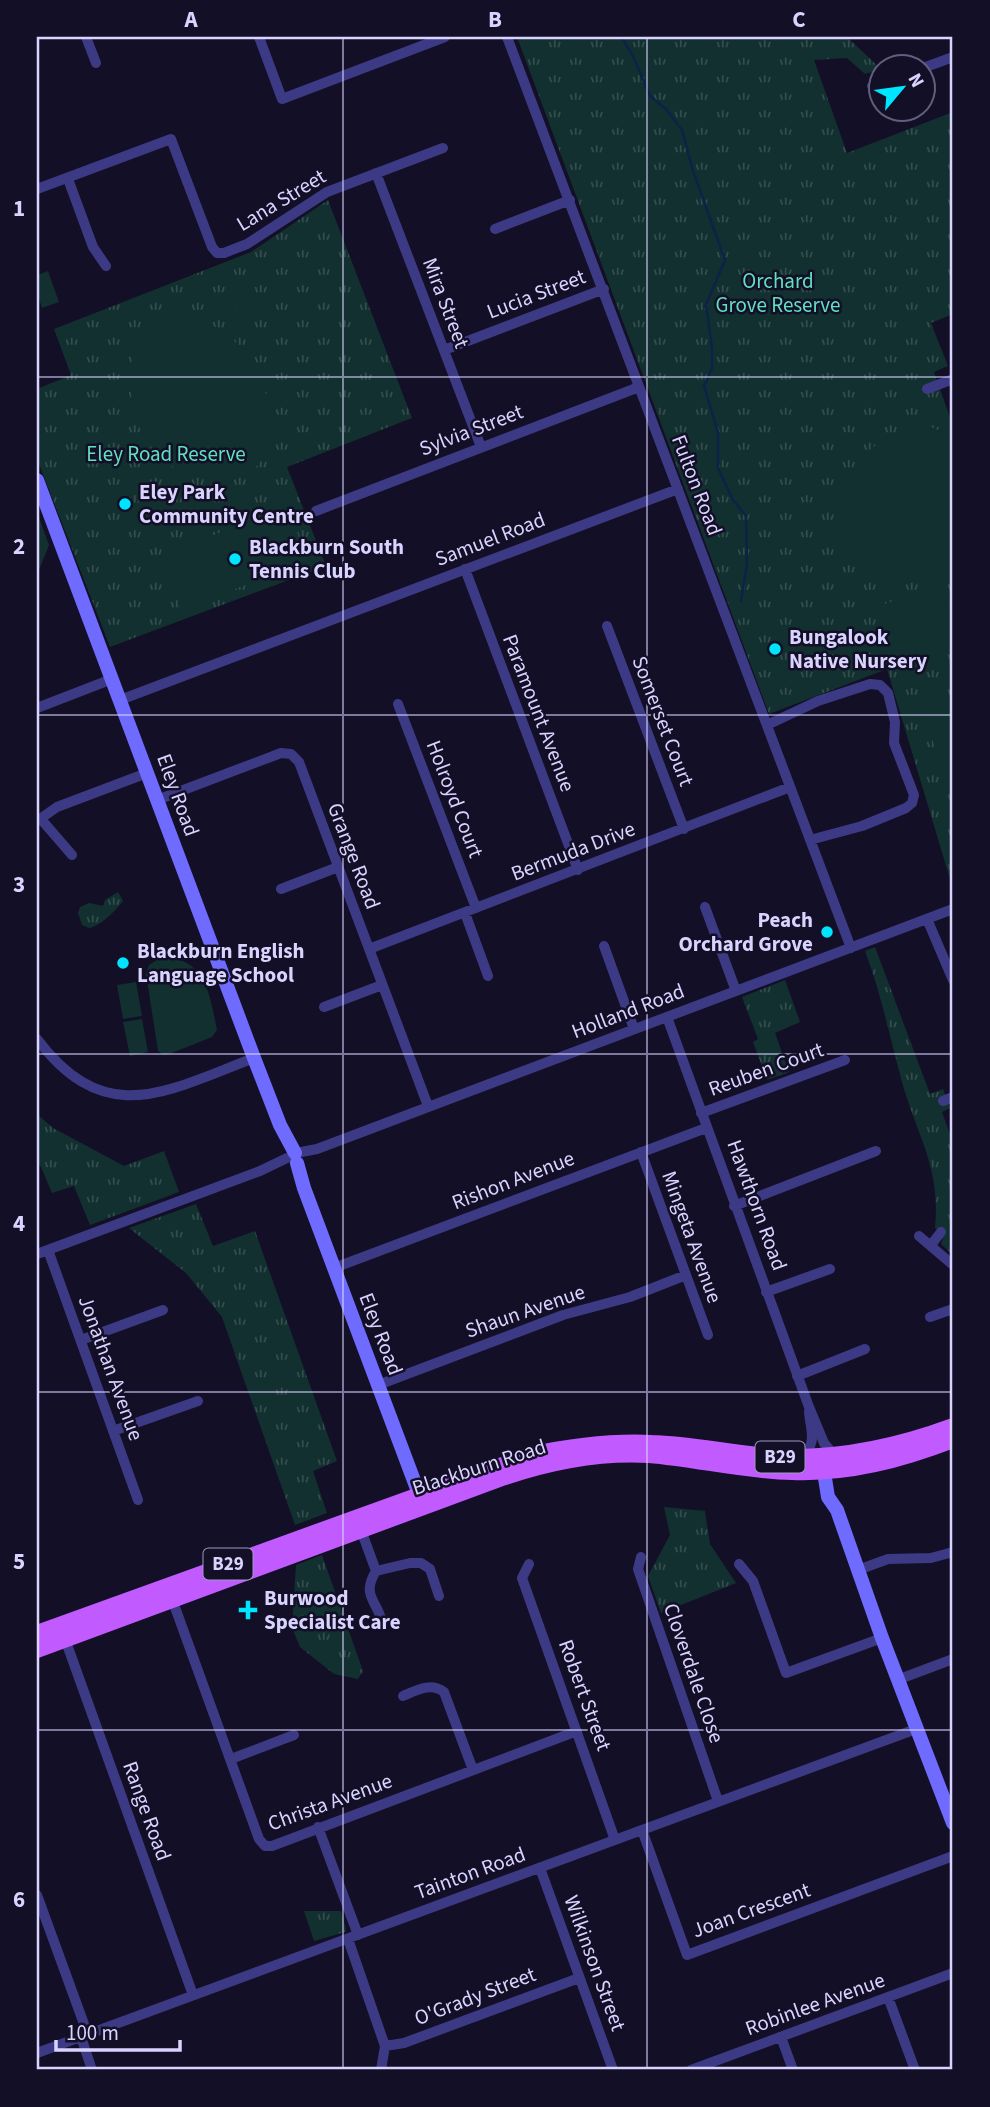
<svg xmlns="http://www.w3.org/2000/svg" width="990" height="2107" viewBox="0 0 990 2107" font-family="'Source Sans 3',sans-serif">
	<defs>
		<pattern id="grass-tufts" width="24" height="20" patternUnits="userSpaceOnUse" patternTransform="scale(1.75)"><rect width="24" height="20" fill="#12302f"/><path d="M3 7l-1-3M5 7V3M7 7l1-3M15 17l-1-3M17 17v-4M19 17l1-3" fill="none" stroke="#344d4e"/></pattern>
	</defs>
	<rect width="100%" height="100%" fill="#130f26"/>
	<path fill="url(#grass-tufts)" d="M 517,37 L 847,37 L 881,69 L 865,74 L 847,58 L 814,60 L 847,153 L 953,112 L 953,314 L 931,323 L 948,366 L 934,372 L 953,426 L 953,889 L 887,669 L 769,714 Z
		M 328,200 L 412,418 L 287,467 L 326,566 L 110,647 L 37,459 L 37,389 L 71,375 L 54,329 L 251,252 Z
		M 37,512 L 49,545 L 37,575 Z
		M 118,892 L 123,901 C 115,911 101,926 89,928 L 82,925 L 78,913 L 80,907 L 89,903 L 103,906 L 105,900 Z
		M 875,947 L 930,1094 L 943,1089 L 950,1108 L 942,1112 L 953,1143 L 953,1255 L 941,1244 L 944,1235 L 935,1228 C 941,1167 917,1136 902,1082 C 890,1038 881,993 865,951 Z
		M 785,980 L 800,1022 L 775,1033 L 789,1072 L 767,1080 L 753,1042 L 758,1039 L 742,997 Z
		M 37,1114 L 53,1128 L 124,1166 L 164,1151 L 179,1192 L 90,1225 L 74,1186 L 52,1193 L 41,1167 L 37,1163 Z
		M 196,1204 L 213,1246 L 255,1231 L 337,1461 L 313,1471 L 327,1513 L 295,1525 L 222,1317 L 186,1273 L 129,1228 Z
		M 664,1507 L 705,1511 L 710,1544 L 736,1583 L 661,1613 L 648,1576 L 670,1535 Z
		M 322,1555 L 363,1671 L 358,1679 L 334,1674 L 300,1647 L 292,1628 L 296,1565 Z
		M 304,1911 L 341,1911 L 346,1928 L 345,1932 L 314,1941 Z"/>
	<path fill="#12302f" d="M 48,271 L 59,302 L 42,308 L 37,293 L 37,275 Z
		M 234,295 L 273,306 L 269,318 L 230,308 Z
		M 175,318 C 195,319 214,323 229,336 C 262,363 294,441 251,471 C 236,482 218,482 200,478 C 149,465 126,418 131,368 C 132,357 134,341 142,333 C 150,324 164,321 175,318 Z
		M 923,426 L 934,428 L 953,438 L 953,571 C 938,577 918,583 901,583 C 887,582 878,573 868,566 C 826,538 834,481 869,450 C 886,437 903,431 923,426 Z
		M 288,507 L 308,562 L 181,609 L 161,555 Z
		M 939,585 L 953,624 L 953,648 L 898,670 L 876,607 Z
		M 953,694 L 953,795 L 923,715 L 926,705 Z
		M 160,958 C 205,955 210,995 217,1030 L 212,1037 L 167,1055 L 163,1055 L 158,1051 L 146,974 L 149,965 Z
		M 136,982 L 142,1016 L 123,1019 L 117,985 Z
		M 142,1019 L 148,1052 L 130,1056 L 123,1022 Z"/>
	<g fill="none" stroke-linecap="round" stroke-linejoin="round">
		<path stroke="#0c2248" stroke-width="2.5" d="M 617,37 L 622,38 L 633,56 L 650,96 L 666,109 L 682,130 L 693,171 L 725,260 L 706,305 L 712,348 L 712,368 L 704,386 L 718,432 L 718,468 L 733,500 L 746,516 L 747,564 L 741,601"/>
		<path stroke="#3d3a85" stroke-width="10" d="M 86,37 L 96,63
			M 259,37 L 282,99 L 445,37
			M 507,37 L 851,948
			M 923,68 L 953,57
			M 872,86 L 881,82
			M 376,173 L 481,447
			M 68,179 L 93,247 L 106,266
			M 37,189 L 171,139 L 212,247 L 217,253 L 224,253 L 247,244 L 327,192 L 443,148
			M 495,229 L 570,200
			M 444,350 L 604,289
			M 927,389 L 953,379
			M 316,511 L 639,387
			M 465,569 L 578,870
			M 607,626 L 684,829
			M 120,700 L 678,489
			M 398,704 L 476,908
			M 37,708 L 112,679
			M 767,725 L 818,701 L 870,684 L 880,685 L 888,693 L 895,722 L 894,743 L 914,795 L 912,803 L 906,808 L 862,826 L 810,840
			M 157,800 L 281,753 L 291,754 L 299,762 L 428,1106
			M 40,818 L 72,855
			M 37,821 L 57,807 L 147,773
			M 281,889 L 338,867
			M 705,907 L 736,991
			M 465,913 L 488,976
			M 927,919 L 953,980
			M 604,946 L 634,1029
			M 369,949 L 790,787
			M 324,1007 L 382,985
			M 667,1017 L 809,1407 L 824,1443 L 834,1455
			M 37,1039 C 106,1130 166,1091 254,1058
			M 943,1101 L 953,1097
			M 701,1113 L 845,1060
			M 641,1152 L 708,1335
			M 296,1153 L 317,1149 L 953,909
			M 734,1206 L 876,1151
			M 919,1236 L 953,1265
			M 931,1245 L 941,1232
			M 48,1250 L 138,1500
			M 37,1254 L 260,1171 L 287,1158
			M 334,1268 L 706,1128
			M 766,1292 L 830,1269
			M 930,1317 L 953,1309
			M 81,1340 L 163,1310
			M 797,1376 L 865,1349
			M 378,1385 L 563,1315 L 630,1297 L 686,1275
			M 113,1431 L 198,1401
			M 800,1456 C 819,1445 810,1430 809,1411
			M 361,1530 L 376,1571
			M 641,1557 L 638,1569 L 718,1801
			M 529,1564 L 522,1578 L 615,1840
			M 739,1564 L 753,1581 L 786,1673 L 882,1638
			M 858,1570 L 888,1559 L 931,1558 L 953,1552
			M 172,1599 L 259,1839 L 265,1846 L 272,1846 L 577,1731
			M 383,1626 C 379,1601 360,1597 376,1571 L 410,1563 L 421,1563 L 430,1569 L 439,1596
			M 65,1639 L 193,1995
			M 897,1680 L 953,1659
			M 403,1696 C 417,1690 431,1682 444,1692 L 473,1770
			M 231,1759 L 294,1735
			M 318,1827 L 358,1935
			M 642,1830 L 687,1955 L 953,1856
			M 540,1868 L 613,2070
			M 37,1895 L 88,2035
			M 348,1939 L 385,2046 L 381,2070
			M 888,1997 L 915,2070
			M 81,2037 L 92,2070
			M 781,2037 L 793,2070
			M 385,2046 L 404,2043 L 579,1978
			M 37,2053 L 916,1729
			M 691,2070 L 953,1973"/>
		<path stroke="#6f6bff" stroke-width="14" d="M 37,480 L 254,1058 L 280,1125 L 295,1153
			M 297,1163 L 304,1188 L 419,1494
			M 824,1472 L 828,1497 L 837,1510 L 882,1638 L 953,1823"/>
		<path stroke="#c25bff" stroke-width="16" d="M 37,1633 L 530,1455 C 571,1446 611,1441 652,1443 C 697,1444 741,1456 786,1457 C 844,1458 899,1446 953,1426
			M 37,1650 L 502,1478 C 549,1462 599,1452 649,1455 C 697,1459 744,1471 792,1472 C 849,1474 901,1460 953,1440"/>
	</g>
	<path fill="none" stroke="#d9d4ff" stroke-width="2" stroke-opacity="0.55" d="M 343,37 L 343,2070M 647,37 L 647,2070M 37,377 L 953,377M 37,715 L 953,715M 37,1054 L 953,1054M 37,1392 L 953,1392M 37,1730 L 953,1730"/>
	<g fill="#00e5ff" stroke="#130f26" stroke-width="2.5">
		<circle cx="125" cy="504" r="7"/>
		<circle cx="235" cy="559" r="7"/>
		<circle cx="775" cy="649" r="7"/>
		<circle cx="827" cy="932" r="7"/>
		<circle cx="123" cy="963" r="7"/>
		<path d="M244.5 1599.5h7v7h7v7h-7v7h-7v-7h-7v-7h7z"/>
	</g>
	<g text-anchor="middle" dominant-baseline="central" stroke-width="5" stroke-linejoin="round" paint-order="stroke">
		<g fill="#130f26" stroke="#9e99be" stroke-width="2">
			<rect x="755.5" y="1441.5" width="49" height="31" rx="5"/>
			<rect x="203.5" y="1548.5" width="49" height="31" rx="5"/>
		</g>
		<g font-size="19" font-weight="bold" fill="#d9d4ff">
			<text x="780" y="1457">B29</text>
			<text x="228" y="1564">B29</text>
		</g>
		<g font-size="21" fill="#d9d4ff" stroke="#130f26">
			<text transform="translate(281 200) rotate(-31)">Lana Street</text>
			<text transform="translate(536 294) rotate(-21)">Lucia Street</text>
			<text transform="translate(446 303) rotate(69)">Mira Street</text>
			<text transform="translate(471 430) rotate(-21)">Sylvia Street</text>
			<text transform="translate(697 485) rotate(69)">Fulton Road</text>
			<text transform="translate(490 539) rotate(-21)">Samuel Road</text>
			<text transform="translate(539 713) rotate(69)">Paramount Avenue</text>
			<text transform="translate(663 721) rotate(69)">Somerset Court</text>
			<text transform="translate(178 795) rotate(70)">Eley Road</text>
			<text transform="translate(455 799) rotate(69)">Holroyd Court</text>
			<text transform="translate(573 851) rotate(-21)">Bermuda Drive</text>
			<text transform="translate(354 856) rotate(69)">Grange Road</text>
			<text transform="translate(628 1011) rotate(-21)">Holland Road</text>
			<text transform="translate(766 1069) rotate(-20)">Reuben Court</text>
			<text transform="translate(513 1180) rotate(-21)">Rishon Avenue</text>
			<text transform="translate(757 1205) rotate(70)">Hawthorn Road</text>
			<text transform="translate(692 1237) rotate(70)">Mingeta Avenue</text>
			<text transform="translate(525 1311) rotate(-19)">Shaun Avenue</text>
			<text transform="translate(381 1334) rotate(69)">Eley Road</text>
			<text transform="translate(111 1368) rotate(70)">Jonathan Avenue</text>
			<text transform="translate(479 1467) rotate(-18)">Blackburn Road</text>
			<text transform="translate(694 1673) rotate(71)">Cloverdale Close</text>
			<text transform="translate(585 1695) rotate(70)">Robert Street</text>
			<text transform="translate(330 1802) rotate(-20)">Christa Avenue</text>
			<text transform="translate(147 1811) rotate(70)">Range Road</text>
			<text transform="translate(470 1873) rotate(-20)">Tainton Road</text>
			<text transform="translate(751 1910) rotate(-20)">Joan Crescent</text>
			<text transform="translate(595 1963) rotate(70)">Wilkinson Street</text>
			<text transform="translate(475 1996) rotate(-21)">O'Grady Street</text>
			<text transform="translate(815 2004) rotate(-20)">Robinlee Avenue</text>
		</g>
		<g font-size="21" fill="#5fe0c0" stroke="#130f26">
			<text x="778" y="281">Orchard<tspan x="778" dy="24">Grove Reserve</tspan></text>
			<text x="166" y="454">Eley Road Reserve</text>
		</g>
		<g font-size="21" font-weight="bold" fill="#d9d4ff" stroke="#130f26" text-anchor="start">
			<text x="139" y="492">Eley Park<tspan x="139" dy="24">Community Centre</tspan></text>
			<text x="249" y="547">Blackburn South<tspan x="249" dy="24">Tennis Club</tspan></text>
			<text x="789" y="637">Bungalook<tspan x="789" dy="24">Native Nursery</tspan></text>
			<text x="813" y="920" text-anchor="end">Peach<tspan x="813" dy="24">Orchard Grove</tspan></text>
			<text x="137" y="951">Blackburn English<tspan x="137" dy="24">Language School</tspan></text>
			<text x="264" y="1598">Burwood<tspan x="264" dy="24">Specialist Care</tspan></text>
		</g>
	</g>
	<rect width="990" height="2107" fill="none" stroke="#130f26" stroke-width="77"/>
	<g transform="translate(902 88) rotate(61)"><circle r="33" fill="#130f26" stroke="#625e7d" stroke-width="2"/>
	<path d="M0-5L12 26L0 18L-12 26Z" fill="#00e5ff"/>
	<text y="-10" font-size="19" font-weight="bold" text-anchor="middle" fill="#d9d4ff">N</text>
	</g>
	<path d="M56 2040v10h124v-10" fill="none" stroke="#d9d4ff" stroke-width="3.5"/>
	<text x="66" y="2040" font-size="21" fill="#d9d4ff" stroke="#130f26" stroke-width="5" paint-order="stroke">100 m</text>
	<rect x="38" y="38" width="913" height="2030" fill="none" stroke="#d9d4ff" stroke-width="2.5"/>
	<g font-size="23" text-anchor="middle" font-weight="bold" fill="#d9d4ff">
		<text x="191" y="27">A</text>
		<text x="495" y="27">B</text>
		<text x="799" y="27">C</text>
		<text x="19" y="216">1</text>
		<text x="19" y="554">2</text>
		<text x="19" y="892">3</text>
		<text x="19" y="1231">4</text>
		<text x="19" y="1569">5</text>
		<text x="19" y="1907">6</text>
	</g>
</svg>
